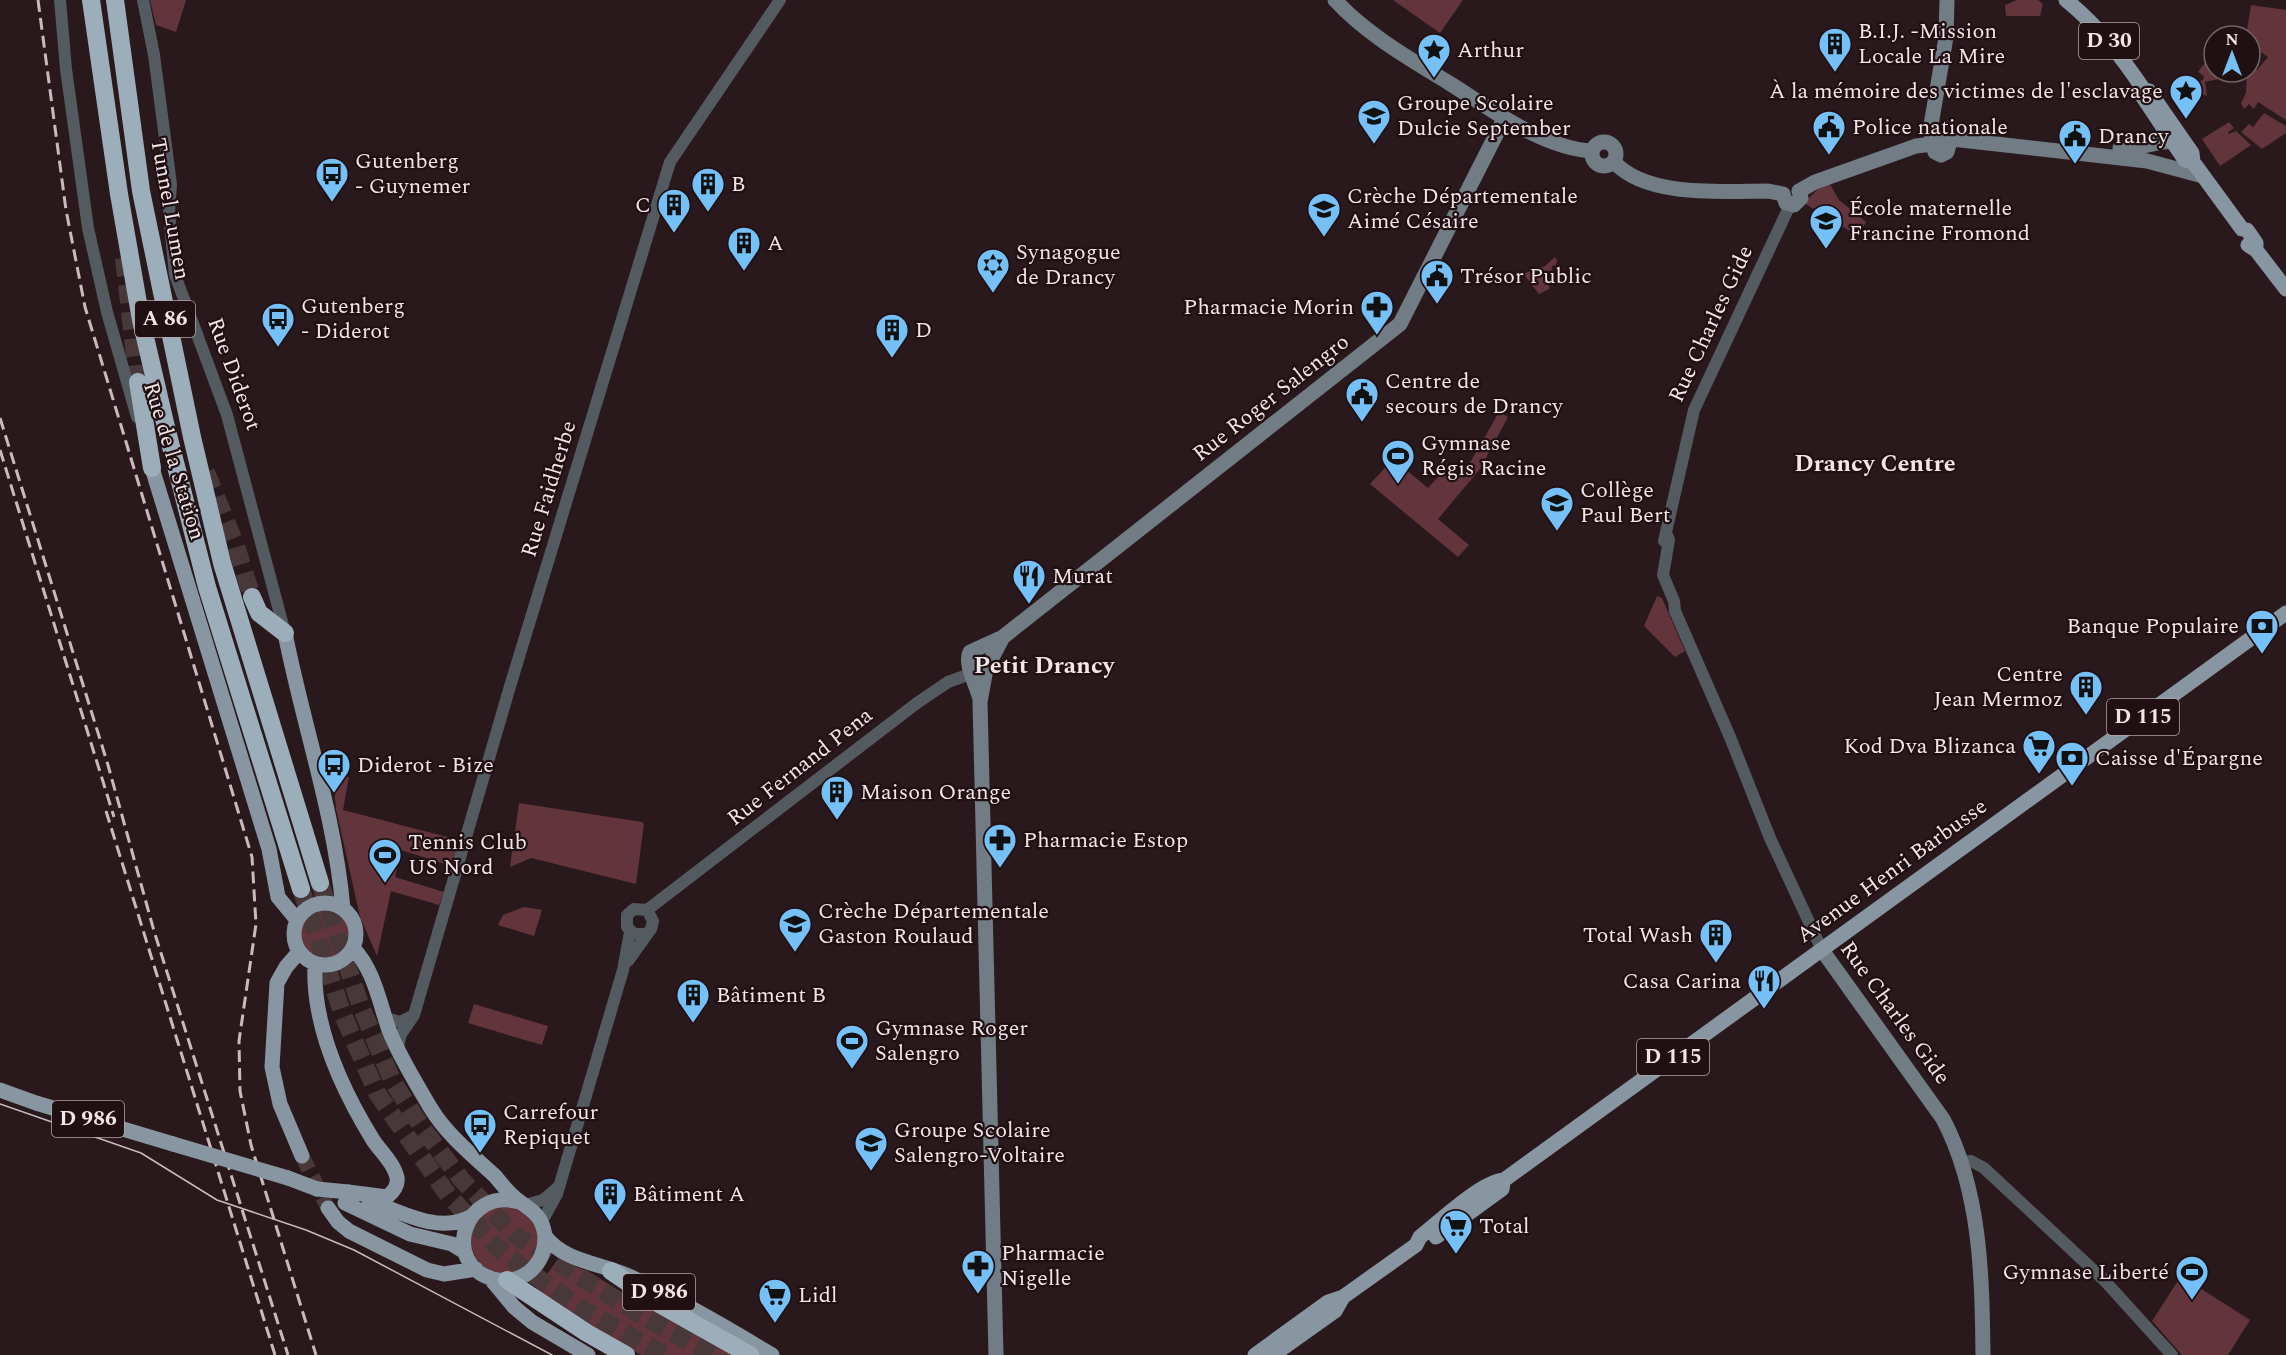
<svg xmlns="http://www.w3.org/2000/svg" width="2286" height="1355" viewBox="0 0 2286 1355" font-family="Spectral,serif">
	<rect width="100%" height="100%" fill="#2a191c"/>
	<path fill="#62343c" d="M 150,0 L 186,0 L 176,32 L 156,25 Z
		M 1393,0 L 1463,0 L 1440,33 Z
		M 2017,0 L 2038,0 L 2043,4 L 2040,16 L 2006,16 L 2005,5 Z
		M 2251,5 L 2286,10 L 2286,120 L 2258,102 L 2254,109 L 2249,104 L 2244,109 L 2241,103 L 2246,93 L 2247,72 L 2250,72 L 2250,68 L 2257,70 L 2268,57 L 2261,52 L 2260,55 L 2250,54 L 2250,36 L 2246,36 Z
		M 2214,50 L 2214,63 L 2210,66 L 2219,79 L 2205,82 L 2207,96 L 2186,89 L 2193,79 L 2198,82 L 2203,80 L 2204,76 L 2198,72 Z
		M 2264,113 L 2286,126 L 2286,133 L 2262,149 L 2241,132 L 2249,124 L 2253,127 Z
		M 2229,122 L 2234,128 L 2228,132 L 2229,134 L 2236,131 L 2251,145 L 2220,166 L 2202,139 Z
		M 1830,184 L 1839,200 L 1866,222 L 1858,236 L 1804,203 L 1820,187 Z
		M 1555,257 L 1557,261 L 1556,265 L 1552,266 L 1549,289 L 1539,294 L 1525,276 L 1520,275 L 1545,266 Z
		M 1499,412 L 1508,417 L 1480,469 L 1438,519 L 1469,545 L 1458,557 L 1370,484 L 1393,459 L 1428,488 L 1438,477 L 1460,474 L 1471,461 Z
		M 1657,596 L 1662,598 L 1685,651 L 1675,657 L 1644,626 Z
		M 336,775 L 349,777 L 343,810 L 459,840 L 451,866 L 401,850 L 395,877 L 444,892 L 439,905 L 391,891 L 377,956 L 360,917 L 336,809 L 333,779 Z
		M 519,803 L 642,822 L 644,824 L 636,884 L 531,858 L 510,867 Z
		M 524,907 L 542,910 L 534,936 L 498,925 L 503,915 Z
		M301 934a24 24 0 1 1 48 0a24 24 0 1 1-48 0Z
		M 474,1004 L 548,1026 L 542,1045 L 468,1023 Z
		M471 1240a34 34 0 1 1 68 0a34 34 0 1 1-68 0Z
		M 558,1259 L 591,1273 L 640,1304 L 737,1355 L 641,1355 L 577,1320 L 535,1291 Z
		M 2181,1276 L 2250,1320 L 2228,1355 L 2182,1355 L 2152,1321 Z"/>
	<g fill="none" stroke-linecap="round" stroke-linejoin="round">
		<path stroke="#48383a" stroke-width="15" stroke-dasharray="15 8" stroke-linecap="butt" d="M 302,1156 L 328,1208"/>
		<path stroke="#48383a" stroke-width="18" stroke-dasharray="18 9" stroke-linecap="butt" d="M 124,258 L 138,382
			M 206,472 L 236,546 L 252,597
			M 320,883 L 361,1007 L 393,1082 L 423,1129 L 461,1179 L 515,1235 L 639,1314 L 714,1355
			M 301,889 L 343,1015 L 377,1093 L 448,1195 L 503,1253 L 582,1309 L 665,1355"/>
		<path stroke="#535a60" stroke-width="12" d="M 60,0 L 66,69 L 88,228 L 107,312 L 137,417
			M 143,0 L 154,55 L 171,184 L 169,213 L 175,275 L 227,415 L 285,633
			M 1667,535 L 1669,540 L 1663,575 L 1674,601 L 1675,611 L 1730,737 L 1770,838 L 1822,950
			M 1664,541 L 1694,410 L 1790,205
			M 647,910 L 917,703 L 948,682 L 973,673
			M 628,961 L 651,929 L 653,921 L 647,910 L 634,909 L 627,915 L 627,927 L 634,934 L 645,934
			M 386,1018 L 400,1022 L 414,1015
			M 398,1047 L 401,1034 L 414,1015 L 511,683 L 670,162 L 780,0
			M 1960,1162 L 1971,1161 L 1984,1168 L 2104,1280 L 2172,1355
			M 525,1205 L 543,1200 L 557,1188
			M 541,1223 L 557,1194 L 623,970 L 630,932"/>
		<path stroke="#717c85" stroke-width="15" d="M 1335,0 C 1366,34 1410,59 1449,83 C 1491,109 1542,148 1592,151
			M 1947,140 L 1949,145 L 1947,152 L 1941,155 L 1935,152 L 1934,142 L 1943,138 L 2147,161 L 2203,176
			M 1935,141 L 1931,134 L 1931,125 L 1946,37 L 1947,0
			M1592 154a12 12 0 1 1 24 0a12 12 0 1 1-24 0Z
			M 2120,148 C 2145,151 2162,135 2184,145
			M 1614,162 C 1647,198 1723,191 1768,191 L 1783,194
			M 1799,191 L 1815,182 L 1916,146 L 1933,144
			M 1783,194 L 1786,203 L 1794,205 L 1801,198 L 1799,191
			M 980,699 C 977,686 964,664 970,652 L 1003,637 L 1400,324 L 1504,119
			M 1822,950 L 1943,1119 C 1981,1191 1982,1276 1983,1355
			M 996,1355 L 980,702 L 986,669 L 1003,637"/>
		<path stroke="#8896a1" stroke-width="15" d="M 2066,0 C 2098,26 2121,56 2144,90 L 2143,97 L 2185,160 L 2193,162
			M 2149,91 L 2192,153 L 2193,162 L 2242,229 L 2247,230 L 2256,243 L 2256,250
			M 2248,245 L 2256,250 L 2286,289
			M 152,468 L 269,849 L 278,897 L 297,920
			M 285,633 C 303,725 335,815 343,909
			M294 934a31 31 0 1 1 62 0a31 31 0 1 1-62 0Z
			M 353,948 C 374,970 379,1001 389,1030 C 399,1056 416,1083 430,1107 C 446,1134 472,1155 495,1176 C 501,1183 506,1190 513,1196 C 522,1205 534,1209 540,1220 C 550,1238 544,1261 528,1273 C 518,1280 505,1282 493,1279 C 441,1264 463,1186 520,1202
			M 299,952 L 286,967 L 277,983 L 272,1067 L 280,1104 L 302,1156
			M 315,964 C 312,1025 341,1088 373,1140 C 380,1151 392,1161 396,1174 C 400,1184 394,1191 387,1197 L 348,1192
			M 0,1090 L 36,1103 L 173,1144
			M 288,1178 L 317,1189
			M 369,1200 C 400,1212 441,1235 472,1216
			M 345,1203 L 410,1234 L 452,1244 L 465,1252
			M 328,1208 L 338,1222 L 349,1231 L 427,1270 L 444,1274 L 476,1269
			M 545,1236 C 565,1263 603,1263 631,1277 C 679,1300 726,1327 772,1355
			M 1436,1237 L 1502,1189 L 1503,1183
			M 490,1278 L 514,1307 L 532,1322 L 588,1355
			M 1255,1355 L 1328,1302 L 1343,1297 L 1416,1245 L 1420,1237 C 1438,1223 1482,1181 1504,1180 L 2286,613
			M 1273,1355 L 1335,1311 L 1343,1297"/>
		<path stroke="#9daebb" stroke-width="18" d="M 91,0 L 119,194 L 141,320 L 166,427 L 207,587 L 301,889
			M 115,0 L 141,191 L 192,437 L 222,563 L 320,883
			M 138,382 L 152,468
			M 252,597 L 259,613 L 285,633
			M 611,1271 L 661,1305 L 750,1355
			M 507,1280 L 587,1333 L 626,1355"/>
		<path stroke="#c8bbbd" stroke-width="1.5" d="M 0,1104 L 141,1153 L 217,1200 L 306,1230 L 354,1250 L 552,1355"/>
		<path stroke="#c8bbbd" stroke-width="3" stroke-dasharray="12 6" stroke-linecap="butt" d="M 38,0 L 66,210 L 85,307 L 252,857 L 256,924 L 239,1041 L 240,1091 L 251,1145 L 316,1355
			M 0,418 L 108,765 L 154,931 L 288,1355
			M 0,450 L 114,817
			M 106,811 L 275,1355"/>
		<path stroke="#8896a1" stroke-width="15" d="M 173,1144 L 288,1178
			M 317,1189 L 348,1192"/>
	</g>
	<defs>
		<g id="building-pin" transform="scale(1.725)"><path d="M0 17L-7.5 6A9.5 9.5 0 1 1 7.5 6Z" fill="#75c0f6" stroke="#201013"/><path d="M-4-6H4V6H1V3H-1V6H-4ZM-2.5-4.3h1.7v1.8h-1.7ZM.8-4.3h1.7v1.8H.8ZM-2.5-1h1.7V.8h-1.7ZM.8-1h1.7V.8H.8Z" fill="#111"/></g>
		<g id="sight-pin" transform="scale(1.725)"><path d="M0 17L-7.5 6A9.5 9.5 0 1 1 7.5 6Z" fill="#75c0f6" stroke="#201013"/><path d="M0-6L1.8-2.2L6-1.7L2.9 1.2L3.7 5.4L0 3.3L-3.7 5.4L-2.9 1.2L-6-1.7L-1.8-2.2Z" fill="#111"/></g>
		<g id="school-pin" transform="scale(1.725)"><path d="M0 17L-7.5 6A9.5 9.5 0 1 1 7.5 6Z" fill="#75c0f6" stroke="#201013"/><path d="M0-5L7-2L0 1L-7-2ZM-4 1L0 2.5L4 1V4Q0 6-4 4Z" fill="#111"/></g>
		<g id="civic-pin" transform="scale(1.725)"><path d="M0 17L-7.5 6A9.5 9.5 0 1 1 7.5 6Z" fill="#75c0f6" stroke="#201013"/><path d="M-.6-6.5H3V-4.5H.6V-3L4-1V1h2V6H-6V1h2V-1L-.6-3ZM-1.2 2.5V6h2.4V2.5Z" fill="#111"/></g>
		<g id="bus-pin" transform="scale(1.725)"><path d="M0 17L-7.5 6A9.5 9.5 0 1 1 7.5 6Z" fill="#75c0f6" stroke="#201013"/><path d="M-5-6H5V4H4V6H2V4H-2V6H-4V4H-5ZM-3.5-4V0h7V-4ZM-3.5 1.2v1.5H-2V1.2ZM2 1.2v1.5H3.5V1.2Z" fill="#111"/></g>
		<g id="synagogue-pin" transform="scale(1.725)"><path d="M0 17L-7.5 6A9.5 9.5 0 1 1 7.5 6Z" fill="#75c0f6" stroke="#201013"/><path d="M0-6.5L5.6 3.2H-5.6ZM0 6.5L5.6-3.2H-5.6Z" fill="#111"/></g>
		<g id="pharmacy-pin" transform="scale(1.725)"><path d="M0 17L-7.5 6A9.5 9.5 0 1 1 7.5 6Z" fill="#75c0f6" stroke="#201013"/><path d="M-2-6h4v4h4v4h-4v4h-4v-4h-4v-4h4Z" fill="#111"/></g>
		<g id="stadium-pin" transform="scale(1.725)"><path d="M0 17L-7.5 6A9.5 9.5 0 1 1 7.5 6Z" fill="#75c0f6" stroke="#201013"/><path d="M0-5a6.5 5 0 1 0 0 10a6.5 5 0 1 0 0-10ZM-3.5-1.8h7v3.6h-7Z" fill="#111"/></g>
		<g id="restaurant-pin" transform="scale(1.725)"><path d="M0 17L-7.5 6A9.5 9.5 0 1 1 7.5 6Z" fill="#75c0f6" stroke="#201013"/><path d="M-5-6h1v4h1v-4h1v4h1v-4h1v5L-1.5 .5V6h-2V.5L-5-1ZM5-6V6H3V1.5H1.5Q1.5-4 5-6Z" fill="#111"/></g>
		<g id="bank-pin" transform="scale(1.725)"><path d="M0 17L-7.5 6A9.5 9.5 0 1 1 7.5 6Z" fill="#75c0f6" stroke="#201013"/><path d="M-6-4H6V4H-6ZM0-2.3a2.3 2.3 0 1 0 0 4.6a2.3 2.3 0 1 0 0-4.6Z" fill="#111"/></g>
		<g id="supermarket-pin" transform="scale(1.725)"><path d="M0 17L-7.5 6A9.5 9.5 0 1 1 7.5 6Z" fill="#75c0f6" stroke="#201013"/><path d="M-6-5.5h2.5l.6 2H6L4.5 2H-2.5L-4.4-4H-6ZM-1.5 3.2a1.3 1.3 0 1 0 .1 0ZM3 3.2a1.3 1.3 0 1 0 .1 0Z" fill="#111"/></g>
	</defs>
	<g fill-rule="evenodd">
		<use href="#building-pin" x="1835" y="44"/>
		<use href="#sight-pin" x="1434" y="50"/>
		<use href="#sight-pin" x="2186" y="91"/>
		<use href="#school-pin" x="1374" y="116"/>
		<use href="#civic-pin" x="1829" y="127"/>
		<use href="#civic-pin" x="2075" y="136"/>
		<use href="#bus-pin" x="332" y="174"/>
		<use href="#building-pin" x="708" y="184"/>
		<use href="#building-pin" x="674" y="205"/>
		<use href="#school-pin" x="1324" y="209"/>
		<use href="#school-pin" x="1826" y="221"/>
		<use href="#building-pin" x="744" y="243"/>
		<use href="#synagogue-pin" x="993" y="265"/>
		<use href="#civic-pin" x="1437" y="276"/>
		<use href="#pharmacy-pin" x="1377" y="307"/>
		<use href="#bus-pin" x="278" y="319"/>
		<use href="#building-pin" x="892" y="330"/>
		<use href="#civic-pin" x="1362" y="394"/>
		<use href="#stadium-pin" x="1398" y="456"/>
		<use href="#school-pin" x="1557" y="503"/>
		<use href="#restaurant-pin" x="1029" y="576"/>
		<use href="#bank-pin" x="2262" y="626"/>
		<use href="#building-pin" x="2086" y="687"/>
		<use href="#supermarket-pin" x="2039" y="746"/>
		<use href="#bank-pin" x="2072" y="758"/>
		<use href="#bus-pin" x="334" y="765"/>
		<use href="#building-pin" x="837" y="792"/>
		<use href="#pharmacy-pin" x="1000" y="840"/>
		<use href="#stadium-pin" x="385" y="855"/>
		<use href="#school-pin" x="795" y="924"/>
		<use href="#building-pin" x="1716" y="935"/>
		<use href="#restaurant-pin" x="1764" y="981"/>
		<use href="#building-pin" x="693" y="995"/>
		<use href="#stadium-pin" x="852" y="1041"/>
		<use href="#bus-pin" x="480" y="1125"/>
		<use href="#school-pin" x="871" y="1143"/>
		<use href="#building-pin" x="610" y="1194"/>
		<use href="#supermarket-pin" x="1456" y="1226"/>
		<use href="#pharmacy-pin" x="978" y="1266"/>
		<use href="#stadium-pin" x="2192" y="1272"/>
		<use href="#supermarket-pin" x="775" y="1295"/>
	</g>
	<g text-anchor="middle" dominant-baseline="central" stroke-width="4.5" stroke-linejoin="round" paint-order="stroke">
		<g fill="#201013" stroke="#b3a5a7" stroke-width="1.5">
			<rect x="2079" y="23" width="60" height="36" rx="4.5"/>
			<rect x="135" y="301" width="60" height="36" rx="4.5"/>
			<rect x="2107" y="699" width="72" height="36" rx="4.5"/>
			<rect x="1637" y="1039" width="72" height="36" rx="4.5"/>
			<rect x="52" y="1101" width="72" height="36" rx="4.5"/>
			<rect x="623" y="1274" width="72" height="36" rx="4.5"/>
		</g>
		<g font-size="21" font-weight="bold" fill="#f2e5e7">
			<text x="2109" y="41">D 30</text>
			<text x="165" y="319">A 86</text>
			<text x="2143" y="717">D 115</text>
			<text x="1673" y="1057">D 115</text>
			<text x="88" y="1119">D 986</text>
			<text x="659" y="1292">D 986</text>
		</g>
		<g font-size="22" fill="#f2e5e7" stroke="#201013" text-anchor="start">
			<text x="1858" y="31">B.I.J. -Mission<tspan x="1858" dy="25">Locale La Mire</tspan></text>
			<text x="1457" y="50">Arthur</text>
			<text x="2163" y="91" text-anchor="end">À la mémoire des victimes de l'esclavage</text>
			<text x="1397" y="103">Groupe Scolaire<tspan x="1397" dy="25">Dulcie September</tspan></text>
			<text x="1852" y="127">Police nationale</text>
			<text x="2098" y="136">Drancy</text>
			<text x="355" y="161">Gutenberg<tspan x="355" dy="25">- Guynemer</tspan></text>
			<text x="731" y="184">B</text>
			<text x="1347" y="196">Crèche Départementale<tspan x="1347" dy="25">Aimé Césaire</tspan></text>
			<text x="651" y="205" text-anchor="end">C</text>
			<text x="1849" y="208">École maternelle<tspan x="1849" dy="25">Francine Fromond</tspan></text>
			<text x="767" y="243">A</text>
			<text x="1016" y="252">Synagogue<tspan x="1016" dy="25">de Drancy</tspan></text>
			<text x="1460" y="276">Trésor Public</text>
			<text x="301" y="306">Gutenberg<tspan x="301" dy="25">- Diderot</tspan></text>
			<text x="1354" y="307" text-anchor="end">Pharmacie Morin</text>
			<text x="915" y="330">D</text>
			<text x="1385" y="381">Centre de<tspan x="1385" dy="25">secours de Drancy</tspan></text>
			<text x="1421" y="443">Gymnase<tspan x="1421" dy="25">Régis Racine</tspan></text>
			<text x="1580" y="490">Collège<tspan x="1580" dy="25">Paul Bert</tspan></text>
			<text x="1052" y="576">Murat</text>
			<text x="2239" y="626" text-anchor="end">Banque Populaire</text>
			<text x="2063" y="674" text-anchor="end">Centre<tspan x="2063" dy="25">Jean Mermoz</tspan></text>
			<text x="2016" y="746" text-anchor="end">Kod Dva Blizanca</text>
			<text x="2095" y="758">Caisse d'Épargne</text>
			<text x="357" y="765">Diderot - Bize</text>
			<text x="860" y="792">Maison Orange</text>
			<text x="1023" y="840">Pharmacie Estop</text>
			<text x="408" y="842">Tennis Club<tspan x="408" dy="25">US Nord</tspan></text>
			<text x="818" y="911">Crèche Départementale<tspan x="818" dy="25">Gaston Roulaud</tspan></text>
			<text x="1693" y="935" text-anchor="end">Total Wash</text>
			<text x="1741" y="981" text-anchor="end">Casa Carina</text>
			<text x="716" y="995">Bâtiment B</text>
			<text x="875" y="1028">Gymnase Roger<tspan x="875" dy="25">Salengro</tspan></text>
			<text x="503" y="1112">Carrefour<tspan x="503" dy="25">Repiquet</tspan></text>
			<text x="894" y="1130">Groupe Scolaire<tspan x="894" dy="25">Salengro-Voltaire</tspan></text>
			<text x="633" y="1194">Bâtiment A</text>
			<text x="1479" y="1226">Total</text>
			<text x="1001" y="1253">Pharmacie<tspan x="1001" dy="25">Nigelle</tspan></text>
			<text x="2169" y="1272" text-anchor="end">Gymnase Liberté</text>
			<text x="798" y="1295">Lidl</text>
		</g>
		<g font-size="22" fill="#f2e5e7" stroke="#201013">
			<text transform="translate(170 209) rotate(80)">Tunnel Lumen</text>
			<text transform="translate(1711 324) rotate(-65)">Rue Charles Gide</text>
			<text transform="translate(234 374) rotate(70)">Rue Diderot</text>
			<text transform="translate(1271 398) rotate(-38)">Rue Roger Salengro</text>
			<text transform="translate(174 461) rotate(73)">Rue de la Station</text>
			<text transform="translate(549 489) rotate(-73)">Rue Faidherbe</text>
			<text transform="translate(800 767) rotate(-38)">Rue Fernand Pena</text>
			<text transform="translate(1892 871) rotate(-36)">Avenue Henri Barbusse</text>
			<text transform="translate(1895 1013) rotate(54)">Rue Charles Gide</text>
		</g>
		<g font-size="24" font-weight="bold" fill="#f2e5e7" stroke="#201013">
			<text x="1875" y="464">Drancy Centre</text>
			<text x="1044" y="666">Petit Drancy</text>
		</g>
	</g>
	<g transform="translate(2232 54)"><circle r="28" fill="#201013" stroke="#746568" stroke-width="1.5"/>
	<path d="M0-4.5L10 22L0 15L-10 22Z" fill="#75c0f6"/>
	<text y="-9" font-size="16" font-weight="bold" text-anchor="middle" fill="#f2e5e7">N</text>
	</g>
</svg>
